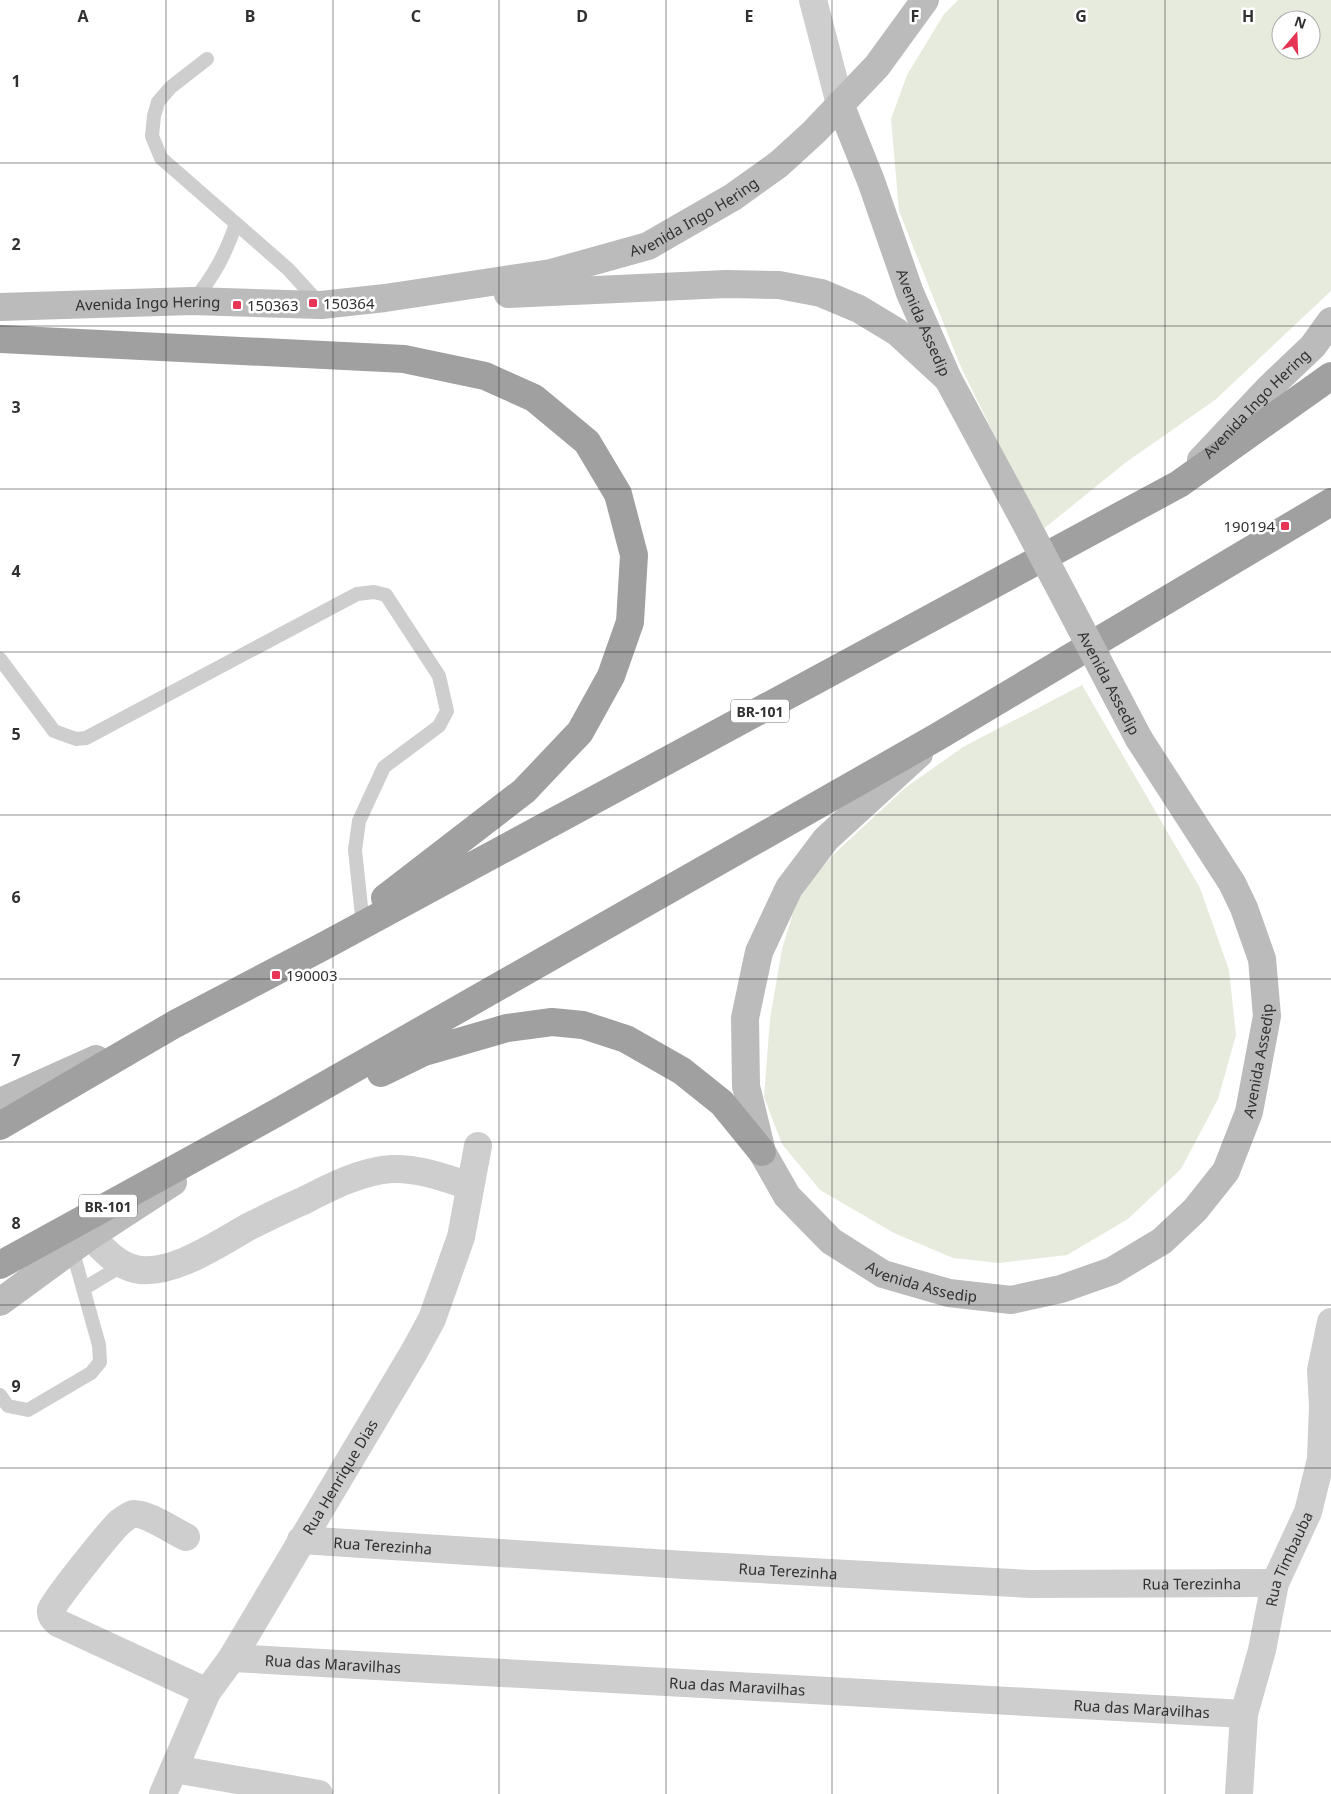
<svg xmlns="http://www.w3.org/2000/svg" width="1331" height="1794" viewBox="0 0 1331 1794" font-family="'Noto Sans',sans-serif">
	<rect width="100%" height="100%" fill="#fff"/>
	<path fill="#e6ebdd" fill-rule="evenodd" d="M 958,0 L 1331,0 L 1331,291 L 1215,400 L 1125,463 L 1041,531 L 960,365 L 899,211 L 891,119 L 907,75 L 944,14 ZM 1281,20 L 1311,20 L 1311,50 L 1281,50 Z
		M 1082,685 L 1200,888 L 1229,970 L 1236,1035 L 1218,1099 L 1181,1169 L 1128,1219 L 1067,1255 L 999,1263 L 953,1258 L 894,1233 L 820,1190 L 782,1144 L 764,1097 L 770,1019 L 782,949 L 799,893 L 834,854 L 905,788 L 963,747 Z"/>
	<g fill="none" stroke-linecap="round" stroke-linejoin="round">
		<path stroke="#cecece" stroke-width="14" d="M 207,59 L 171,87 L 158,102 L 154,116 L 152,136 L 161,158 L 288,269 L 320,304
			M 193,301 C 214,276 225,255 236,224
			M 0,659 L 54,731 L 76,739 L 86,738 L 357,594 L 374,592 L 386,595 L 439,676 L 447,711 L 439,726 L 384,767 L 359,821 L 355,850 L 362,916
			M 83,1289 L 123,1265
			M 0,1395 L 8,1406 L 28,1410 L 91,1373 L 100,1362 L 99,1345 L 72,1249"/>
		<g stroke="#cecece" stroke-width="28">
			<path d="M 90,1236 C 103,1249 117,1265 135,1269 C 170,1277 218,1244 248,1227 C 266,1218 284,1209 303,1201 C 330,1187 361,1171 392,1169 C 419,1168 445,1178 470,1186"/>
			<path d="M 186,1537 C 175,1532 145,1512 133,1514 C 129,1515 124,1519 120,1522 C 111,1530 53,1602 51,1610 C 50,1616 54,1619 58,1623 L 207,1692"/>
			<path id="s1" d="M 301,1540 L 685,1565 L 1030,1584 L 1275,1583"/>
			<path id="s2" d="M 232,1658 L 1244,1714"/>
			<path d="M 174,1769 L 319,1794"/>
			<path id="s3" d="M 163,1794 L 207,1692 L 232,1658 L 414,1352 L 432,1319 L 461,1237 L 478,1146"/>
			<path id="s4" d="M 1239,1794 L 1244,1714 L 1262,1650 L 1275,1583 L 1308,1512 L 1321,1459 L 1323,1406 L 1321,1370 L 1331,1322"/>
		</g>
		<path stroke="#cecece" stroke-width="28" d="M 813,0 L 840,104"/>
		<g stroke="#bbb" stroke-width="28">
			<path id="s5" d="M 840,104 L 871,181 L 910,293 L 948,379 L 1023,518"/>
			<path d="M 508,294 L 726,284 L 779,285 L 821,293 L 859,309 L 897,332 L 948,379"/>
			<path id="s6" d="M 0,307 L 192,301 L 321,305 L 385,298 L 551,273 L 648,246 L 733,197 L 779,164 L 814,132 L 877,66 L 925,0"/>
			<path id="s7" d="M 1201,460 L 1268,389 L 1313,346 L 1331,321"/>
			<path id="s8" d="M 919,754 L 826,839 L 789,888 L 759,952 L 745,1018 L 746,1086 L 762,1152 L 787,1196 L 831,1241 L 883,1274 L 949,1293 L 1011,1300 L 1061,1289 L 1112,1271 L 1162,1241 L 1195,1210 L 1226,1171 L 1249,1112 L 1267,1016 L 1262,959 L 1244,908 L 1232,883 L 1139,739"/>
			<path d="M 0,1102 L 96,1059"/>
			<path d="M 0,1302 L 90,1236 L 173,1182"/>
		</g>
		<path stroke="#a0a0a0" stroke-width="28" d="M 0,339 L 404,359 L 485,376 L 534,398 L 587,442 L 618,494 L 634,555 L 630,622 L 611,676 L 580,732 L 524,791 L 385,898
			M 381,1073 L 424,1052 L 507,1028 L 552,1022 L 583,1025 L 626,1039 L 682,1071 L 722,1103 L 762,1152
			M 0,1126 L 175,1024 L 322,947 L 1179,484 L 1331,376
			M 0,1265 L 278,1112 L 937,737 L 1331,502"/>
		<path stroke="#bbb" stroke-width="28" id="s9" d="M 1023,518 L 1139,739"/>
	</g>
	<path fill="none" stroke="#313131" stroke-width="1" stroke-opacity="0.55" d="M 166,0 L 166,1794M 333,0 L 333,1794M 499,0 L 499,1794M 666,0 L 666,1794M 832,0 L 832,1794M 998,0 L 998,1794M 1165,0 L 1165,1794M 0,163 L 1331,163M 0,326 L 1331,326M 0,489 L 1331,489M 0,652 L 1331,652M 0,815 L 1331,815M 0,979 L 1331,979M 0,1142 L 1331,1142M 0,1305 L 1331,1305M 0,1468 L 1331,1468M 0,1631 L 1331,1631"/>
	<g fill="#e73555" stroke="#fff" stroke-width="2">
		<rect x="308" y="298" width="10" height="10" rx="2.5"/>
		<rect x="232" y="300" width="10" height="10" rx="2.5"/>
		<rect x="1280" y="521" width="10" height="10" rx="2.5"/>
		<rect x="271" y="970" width="10" height="10" rx="2.5"/>
	</g>
	<g text-anchor="middle" dominant-baseline="central" stroke-width="5" stroke-linejoin="round" paint-order="stroke">
		<g fill="#fff" stroke="#6f6f6f" stroke-width="1">
			<rect x="731" y="699.5" width="58" height="23" rx="4"/>
			<rect x="79" y="1194.5" width="58" height="23" rx="4"/>
		</g>
		<g font-size="14" font-weight="bold" fill="#313131">
			<text x="760" y="711">BR-101</text>
			<text x="108" y="1206">BR-101</text>
		</g>
		<g font-size="15" fill="#313131" stroke="#fff">
			<text stroke="none"><textPath href="#s6" startOffset="708">Avenida Ingo Hering</textPath></text>
			<text stroke="none"><textPath href="#s6" startOffset="148">Avenida Ingo Hering</textPath></text>
			<text stroke="none"><textPath href="#s5" startOffset="234">Avenida Assedip</textPath></text>
			<text stroke="none"><textPath href="#s7" startOffset="79">Avenida Ingo Hering</textPath></text>
			<text stroke="none"><textPath href="#s9" startOffset="186">Avenida Assedip</textPath></text>
			<text stroke="none"><textPath href="#s8" startOffset="1142">Avenida Assedip</textPath></text>
			<text stroke="none"><textPath href="#s8" startOffset="676">Avenida Assedip</textPath></text>
			<text stroke="none"><textPath href="#s3" startOffset="364">Rua Henrique Dias</textPath></text>
			<text stroke="none"><textPath href="#s1" startOffset="82">Rua Terezinha</textPath></text>
			<text stroke="none"><textPath href="#s4" startOffset="242">Rua Timbauba</textPath></text>
			<text stroke="none"><textPath href="#s1" startOffset="488">Rua Terezinha</textPath></text>
			<text stroke="none"><textPath href="#s1" startOffset="892">Rua Terezinha</textPath></text>
			<text stroke="none"><textPath href="#s2" startOffset="101">Rua das Maravilhas</textPath></text>
			<text stroke="none"><textPath href="#s2" startOffset="506">Rua das Maravilhas</textPath></text>
			<text stroke="none"><textPath href="#s2" startOffset="911">Rua das Maravilhas</textPath></text>
		</g>
		<g font-size="15" fill="#313131" stroke="#fff" text-anchor="start">
			<text x="323" y="303">150364</text>
			<text x="247" y="305">150363</text>
			<text x="1275" y="526" text-anchor="end">190194</text>
			<text x="286" y="975">190003</text>
		</g>
	</g>
	<g font-size="16" text-anchor="middle" font-weight="bold" fill="#313131" stroke="#fff" stroke-width="5" stroke-linejoin="round" paint-order="stroke">
		<text x="83" y="22">A</text>
		<text x="250" y="22">B</text>
		<text x="416" y="22">C</text>
		<text x="582" y="22">D</text>
		<text x="749" y="22">E</text>
		<text x="915" y="22">F</text>
		<text x="1081" y="22">G</text>
		<text x="1248" y="22">H</text>
		<text x="16" y="87">1</text>
		<text x="16" y="250">2</text>
		<text x="16" y="413">3</text>
		<text x="16" y="577">4</text>
		<text x="16" y="740">5</text>
		<text x="16" y="903">6</text>
		<text x="16" y="1066">7</text>
		<text x="16" y="1229">8</text>
		<text x="16" y="1392">9</text>
	</g>
	<g transform="translate(1296 35) rotate(19)"><circle r="24" fill="#ffffff" stroke="#adadad"/>
	<path d="M0-4L9 19L0 12L-9 19Z" fill="#e73555"/>
	<text y="-8" font-size="14" font-weight="bold" text-anchor="middle" fill="#313131">N</text>
	</g>
</svg>
